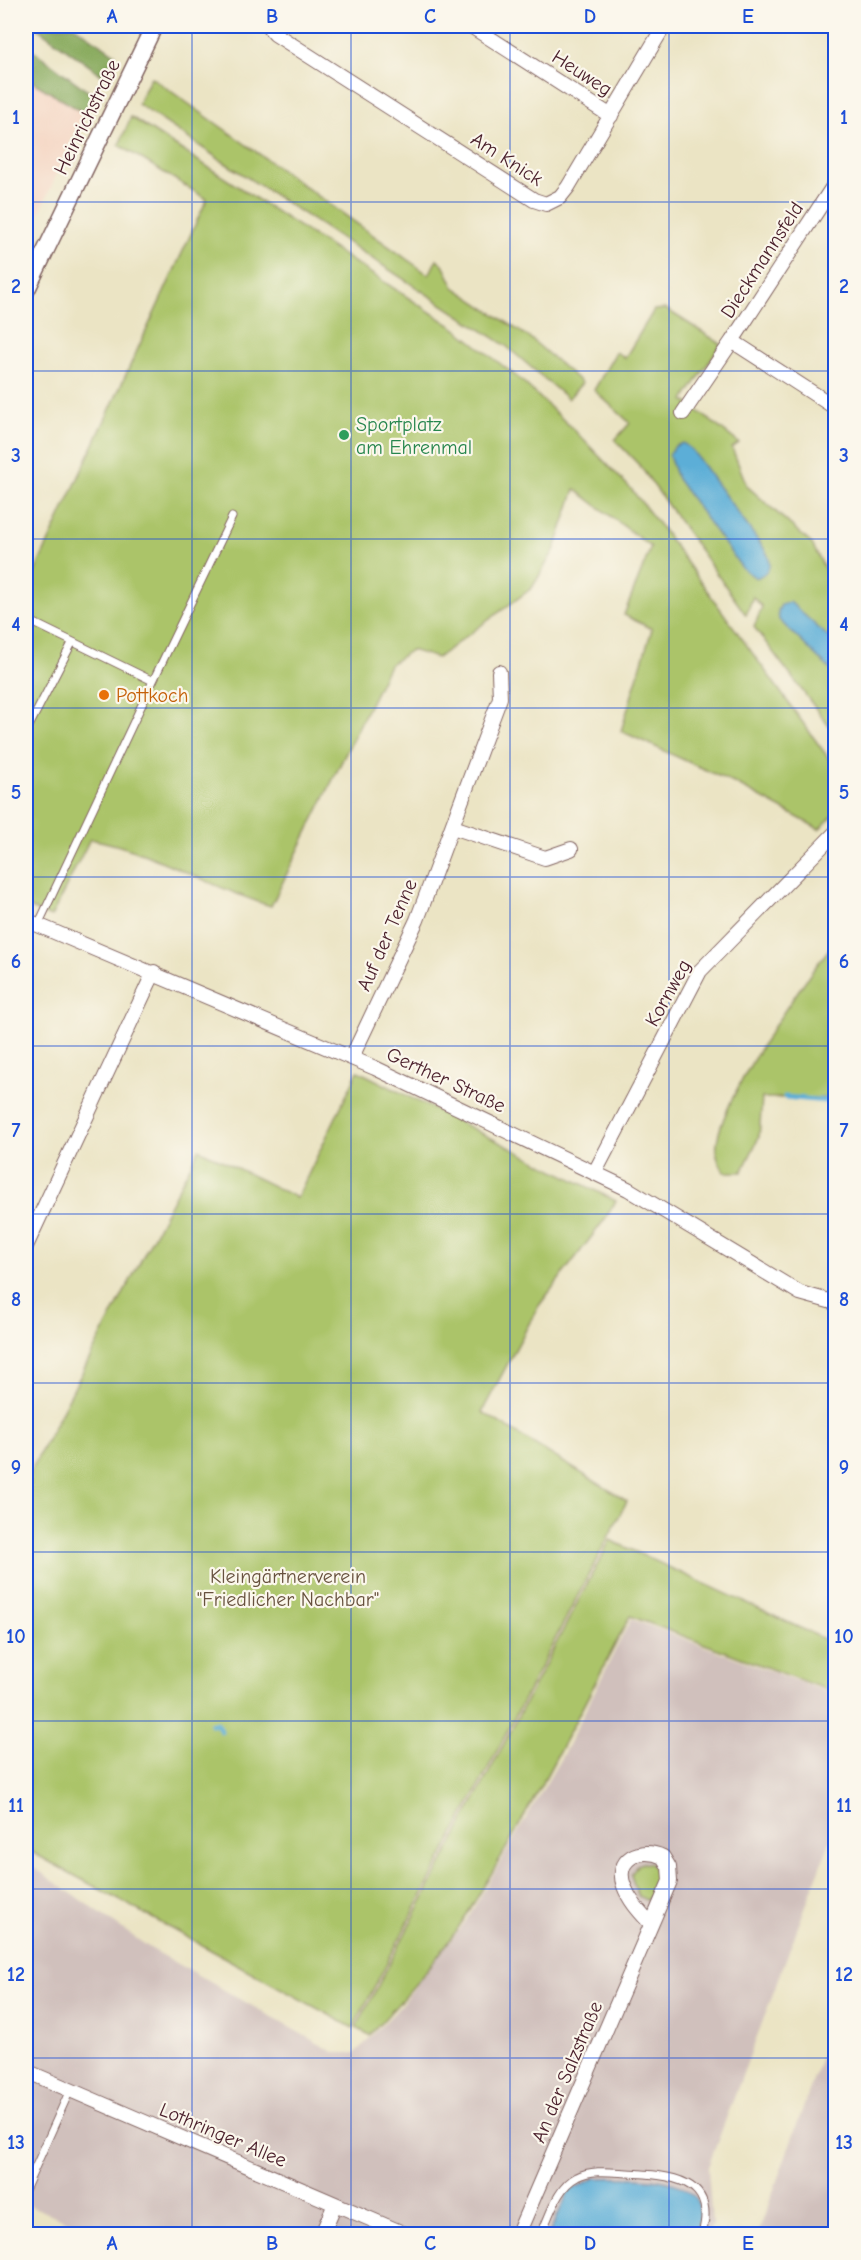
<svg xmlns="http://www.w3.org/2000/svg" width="861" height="2260" viewBox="0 0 861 2260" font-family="'Comic Neue',sans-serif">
	<rect width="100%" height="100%" fill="#fbf7ec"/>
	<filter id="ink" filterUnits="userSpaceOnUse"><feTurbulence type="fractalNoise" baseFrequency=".0167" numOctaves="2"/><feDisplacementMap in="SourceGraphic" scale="12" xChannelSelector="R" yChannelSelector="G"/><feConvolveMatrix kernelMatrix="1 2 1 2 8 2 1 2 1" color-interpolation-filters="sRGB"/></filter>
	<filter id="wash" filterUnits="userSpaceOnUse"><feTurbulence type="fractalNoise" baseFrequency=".008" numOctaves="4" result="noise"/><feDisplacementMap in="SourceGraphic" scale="24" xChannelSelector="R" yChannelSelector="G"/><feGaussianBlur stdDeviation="1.35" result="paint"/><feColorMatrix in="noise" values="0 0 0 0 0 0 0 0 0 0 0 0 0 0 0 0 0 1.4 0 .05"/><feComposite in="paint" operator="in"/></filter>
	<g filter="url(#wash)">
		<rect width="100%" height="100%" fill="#ebe4c4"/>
		<path fill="#f4d3c0" d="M 26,78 L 84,113 L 26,243 Z"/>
		<path fill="#d0c0bc" d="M 631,1619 L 835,1695 L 835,1828 L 708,2167 L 712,2225 L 708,2234 L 74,2234 L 77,2225 L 26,2204 L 26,1862 L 150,1948 L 335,2053 L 355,2053 L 396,2011 L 466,1921 L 564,1753 Z
			M 835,2018 L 835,2234 L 758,2234 Z"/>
		<path fill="#abc469" stroke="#7a724a" stroke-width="1.5" d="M 151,77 L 429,275 L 437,259 L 443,265 L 454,287 L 530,338 L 582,383 L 568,399 L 505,345 L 219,159 L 138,104 Z
			M 131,117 L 455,328 L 521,380 L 573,429 L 631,489 L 661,527 L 835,767 L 835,814 L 819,829 L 736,784 L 621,731 L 652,629 L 624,615 L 651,547 L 575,489 L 555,549 L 532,588 L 437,658 L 411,650 L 389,665 L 271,906 C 209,888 154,850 90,839 L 51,917 L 26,906 L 26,591 L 207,199 L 119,145 Z
			M 666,309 L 721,344 L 684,400 L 739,443 L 732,448 L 747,486 L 812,544 L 835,589 L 835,734 L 754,627 L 762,607 L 753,597 L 746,615 L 640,466 L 615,440 L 630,423 L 594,390 L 616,352 L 625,358 L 654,310 Z
			M 835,942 L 835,1098 L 762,1098 L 759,1137 L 742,1172 L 724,1172 C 722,1167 718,1161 717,1155 C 709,1113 806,976 835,942 Z
			M 358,1071 L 616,1201 L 605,1219 L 538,1307 L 482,1412 L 627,1501 L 353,2028 L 26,1849 L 26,1480 L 199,1149 L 297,1198 Z
			M 610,1540 L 835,1644 L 835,1693 L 630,1616 C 577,1718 525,1821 464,1919 C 438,1960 403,1999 370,2035 L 356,2028 Z
			M 642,1863 L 651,1864 L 659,1875 L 652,1895 L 646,1900 L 638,1896 L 631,1875 L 637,1865 Z"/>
		<path fill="#88aa5d" stroke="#696444" stroke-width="1.5" d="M 34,26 L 74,26 L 115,54 L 105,77 Z
			M 26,45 L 93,95 L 84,113 L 26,78 Z"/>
		<path fill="#5caed7" stroke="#536681" stroke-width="1.5" d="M 683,443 L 692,450 L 765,550 C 773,563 771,572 756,578 L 742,568 L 677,479 L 669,455 L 675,446 Z
			M 790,602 L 835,643 L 835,674 L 779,620 L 778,611 L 781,605 Z
			M 595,2178 C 633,2178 719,2170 696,2234 L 549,2234 L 569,2191 Z"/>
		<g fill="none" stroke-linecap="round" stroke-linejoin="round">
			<path stroke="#5caed7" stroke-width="5" d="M 785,1097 L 836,1102
				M 211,1724 L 217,1723 L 221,1731"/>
		</g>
	</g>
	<g filter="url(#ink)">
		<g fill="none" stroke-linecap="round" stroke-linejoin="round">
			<g stroke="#826461" stroke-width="9">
				<path id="service" d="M 26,619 L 153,681 L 38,925
					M 153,681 L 232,517
					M 26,732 L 72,643
					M 26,2188 L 70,2090
					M 541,2234 C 550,2215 557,2187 577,2177 C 592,2169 611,2172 627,2173 C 669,2175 718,2178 702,2234"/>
			</g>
			<g stroke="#826461" stroke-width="16">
				<path id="minor" d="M 268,26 L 275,34 L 534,200 L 546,204 L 560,197 L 568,187 L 664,26
					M 471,26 L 611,116
					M 836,182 L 732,341 L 836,408
					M 683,413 L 732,341
					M 453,827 L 545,858 L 571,849
					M 26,920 L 375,1068 L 628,1189 L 800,1293 L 836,1303
					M 352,1057 L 417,920 L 500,698 L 499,672
					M 595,1172 L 700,971 L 836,832
					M 26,1246 L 154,972
					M 26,2071 L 405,2234
					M 322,2234 L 335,2204
					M 518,2234 L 670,1881 L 669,1867 L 663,1857 C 640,1846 614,1859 624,1886 C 630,1902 640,1912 651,1924"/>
			</g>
			<g stroke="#826461" stroke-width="19">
				<path id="tertiary" d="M 26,291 L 154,26"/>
			</g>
			<use href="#service" stroke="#fff" stroke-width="7"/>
			<use href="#minor" stroke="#fff" stroke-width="14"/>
			<use href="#tertiary" stroke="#fff" stroke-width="16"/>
		</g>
	</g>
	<path fill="none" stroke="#1d4ed8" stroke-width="1.5" stroke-opacity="0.55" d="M 192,26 L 192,2234M 351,26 L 351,2234M 510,26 L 510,2234M 669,26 L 669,2234M 26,202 L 836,202M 26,371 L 836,371M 26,539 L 836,539M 26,708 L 836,708M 26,877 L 836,877M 26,1046 L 836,1046M 26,1214 L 836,1214M 26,1383 L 836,1383M 26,1552 L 836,1552M 26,1721 L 836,1721M 26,1889 L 836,1889M 26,2058 L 836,2058"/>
	<circle fill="#2e9e5b" stroke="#fbf7ec" stroke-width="2" cx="344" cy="435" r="6"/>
	<circle fill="#e8710a" stroke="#fbf7ec" stroke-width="2" cx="104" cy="695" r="6"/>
	<g text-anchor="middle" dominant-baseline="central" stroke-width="4.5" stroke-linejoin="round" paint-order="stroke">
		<g font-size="20" fill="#4a1f2b" stroke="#fbf7ec">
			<text transform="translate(582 73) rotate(33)">Heuweg</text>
			<text transform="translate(87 117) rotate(-64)">Heinrichstraße</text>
			<text transform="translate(507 159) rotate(33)">Am Knick</text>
			<text transform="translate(762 260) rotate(-57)">Dieckmannsfeld</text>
			<text transform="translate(387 935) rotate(-66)">Auf der Tenne</text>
			<text transform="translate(668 993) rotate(-61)">Kornweg</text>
			<text transform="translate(446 1080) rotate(25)">Gerther Straße</text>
			<text transform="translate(567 2072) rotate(-67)">An der Salzstraße</text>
			<text transform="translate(223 2135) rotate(23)">Lothringer Allee</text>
		</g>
		<g font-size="20" fill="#27864d" stroke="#fbf7ec" text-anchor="start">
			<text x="356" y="424">Sportplatz<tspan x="356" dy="23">am Ehrenmal</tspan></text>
		</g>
		<g font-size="20" fill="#c56008" stroke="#fbf7ec" text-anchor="start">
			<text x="116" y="695">Pottkoch</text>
		</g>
		<g font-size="20" fill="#67513e" stroke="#fbf7ec">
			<text x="288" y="1576">Kleingärtnerverein<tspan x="288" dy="23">"Friedlicher Nachbar"</tspan></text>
		</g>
	</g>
	<rect width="861" height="2260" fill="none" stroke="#fbf7ec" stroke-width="66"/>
	<rect x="33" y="33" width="795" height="2194" fill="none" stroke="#1d4ed8" stroke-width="2"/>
	<g font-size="20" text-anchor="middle" font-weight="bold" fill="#1d4ed8">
		<text x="112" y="23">A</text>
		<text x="272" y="23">B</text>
		<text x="430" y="23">C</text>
		<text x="590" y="23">D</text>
		<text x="748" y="23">E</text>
		<text x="16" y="124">1</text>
		<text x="844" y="124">1</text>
		<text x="16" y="293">2</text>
		<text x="844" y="293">2</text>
		<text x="16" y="462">3</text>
		<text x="844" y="462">3</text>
		<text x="16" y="631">4</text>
		<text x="844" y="631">4</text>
		<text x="16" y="799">5</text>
		<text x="844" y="799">5</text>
		<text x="16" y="968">6</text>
		<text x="844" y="968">6</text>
		<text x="16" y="1137">7</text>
		<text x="844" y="1137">7</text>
		<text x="16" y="1306">8</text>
		<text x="844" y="1306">8</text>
		<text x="16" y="1474">9</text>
		<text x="844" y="1474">9</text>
		<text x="16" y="1643">10</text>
		<text x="844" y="1643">10</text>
		<text x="16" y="1812">11</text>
		<text x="844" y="1812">11</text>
		<text x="16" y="1981">12</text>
		<text x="844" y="1981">12</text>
		<text x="16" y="2149">13</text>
		<text x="844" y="2149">13</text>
		<text x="112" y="2250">A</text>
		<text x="272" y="2250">B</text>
		<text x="430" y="2250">C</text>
		<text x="590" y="2250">D</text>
		<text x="748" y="2250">E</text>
	</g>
</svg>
